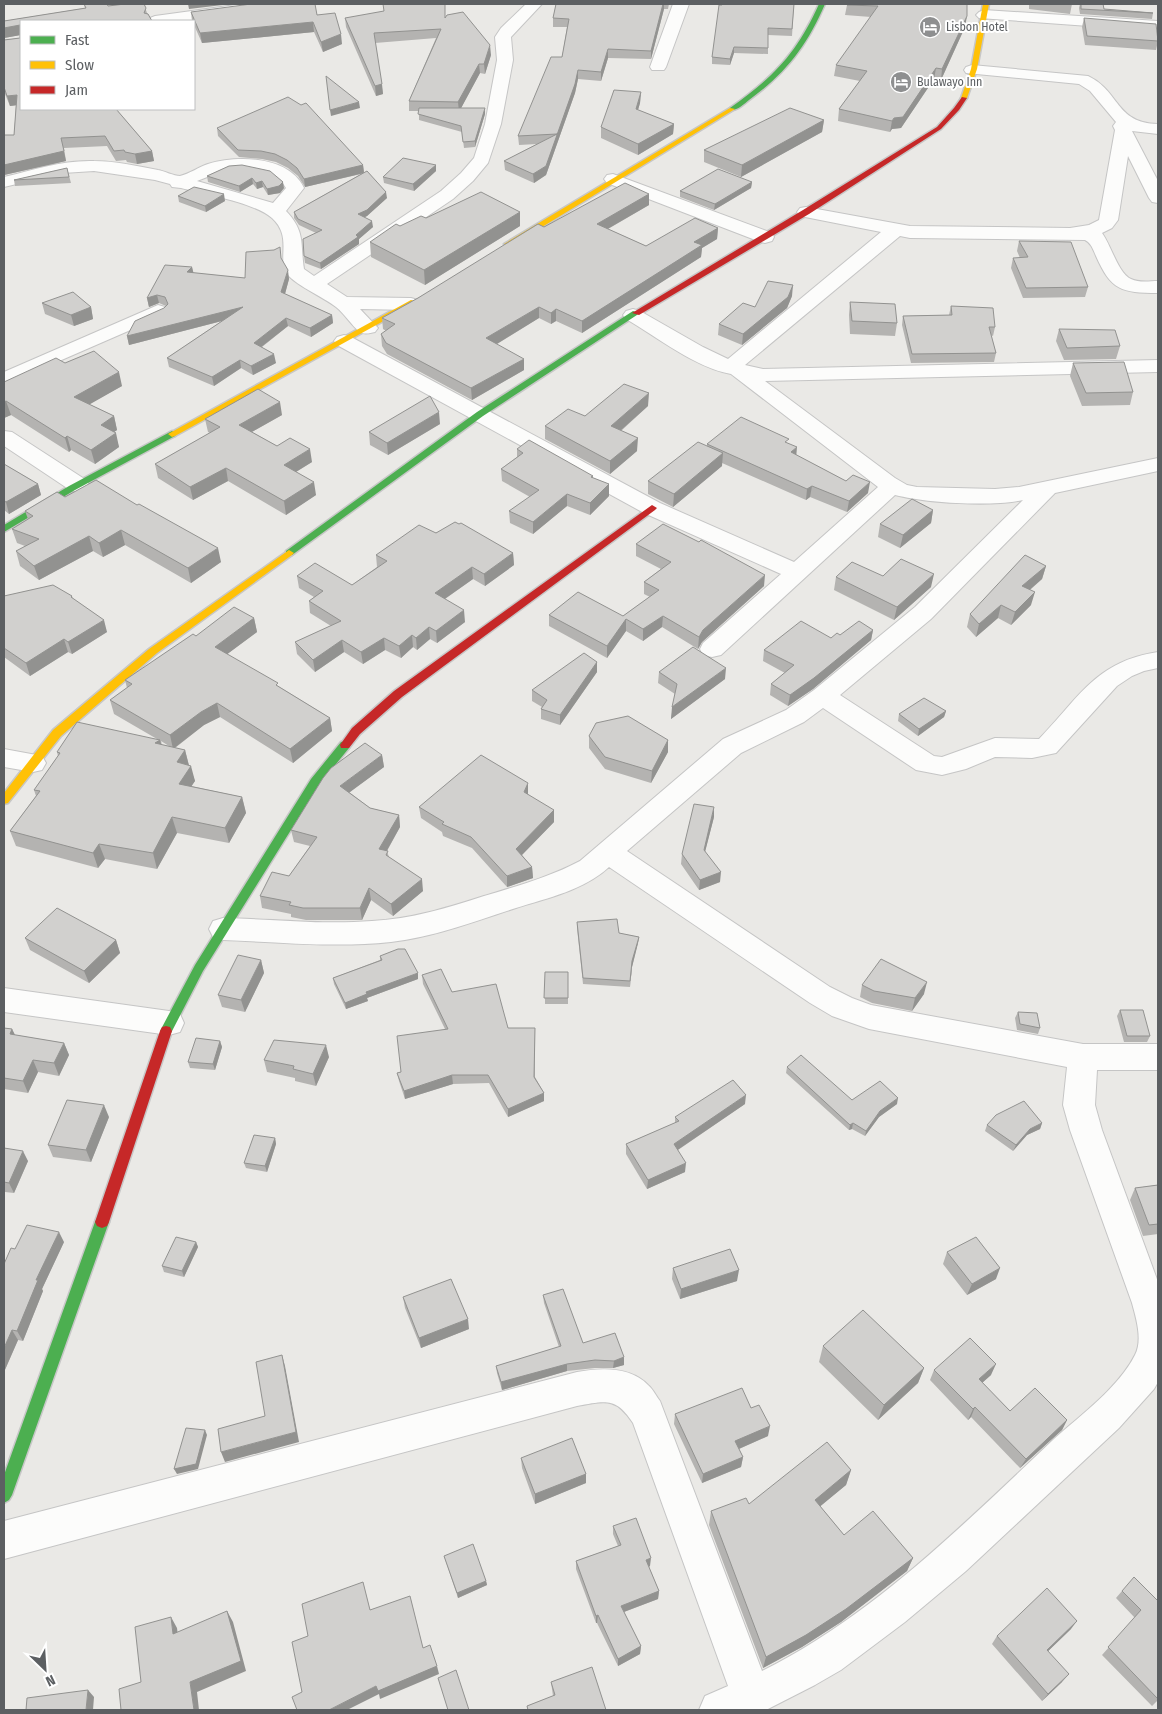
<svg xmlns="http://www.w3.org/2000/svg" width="1162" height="1714" viewBox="0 0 1162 1714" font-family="'Fira Sans Condensed',sans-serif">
	<rect width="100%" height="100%" fill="#eae9e6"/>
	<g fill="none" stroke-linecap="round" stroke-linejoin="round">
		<g stroke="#c5c5c5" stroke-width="2">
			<path id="street" d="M 243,4 L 281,4 L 278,7 L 273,9 L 185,21 L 147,21 L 150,18 L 155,16 Z
				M 526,4 L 542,4 L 511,37 L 513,60 L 501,124 L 488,163 L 473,181 L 453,199 L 327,284 L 347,297 L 411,298 L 418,300 L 421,304 L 418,308 L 411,310 L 360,309 L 378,328 L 375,332 C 370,333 365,335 360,332 C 351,325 345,314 336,307 C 325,298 291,283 286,272 C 278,257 292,236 272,218 C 255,203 205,194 181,188 L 172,187 L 170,184 L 155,180 L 94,171 L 63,173 L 4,187 L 4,177 C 33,170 63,160 94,161 C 114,161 138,166 158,170 C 164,171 174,176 180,176 C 189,174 199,167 208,164 C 238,155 289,156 304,188 L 286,211 C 306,232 300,244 304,269 L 314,276 L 441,191 L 461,173 L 474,158 L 485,124 L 497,60 L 495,37 L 501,28 ZM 237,169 C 253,169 278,172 286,188 L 273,203 L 197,181 L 220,172 Z
				M 673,4 L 689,4 L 666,67 L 664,70 L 652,70 L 650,67 Z
				M 984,10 L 1158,21 L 1158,31 L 979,18 L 976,15 L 979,12 Z
				M 972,65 L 1088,76 C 1120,91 1115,123 1158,124 L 1158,134 L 1132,131 L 1158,181 L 1158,203 L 1152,202 L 1149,198 L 1128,156 L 1118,220 L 1112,228 L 1102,233 C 1111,245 1118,273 1131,279 C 1139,283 1150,281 1158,281 L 1158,293 C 1121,293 1111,290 1096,256 C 1093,249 1091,243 1085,240 L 910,238 L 900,236 L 745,365 L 763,369 L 1158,360 L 1158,372 L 765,381 L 895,478 L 907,485 L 917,487 L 995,489 L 1019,487 L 1158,458 L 1158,471 L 1055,493 L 931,619 L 840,695 L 934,756 L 942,757 L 995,738 L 1039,739 C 1079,698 1096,661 1158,652 L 1158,668 L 1144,671 L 1132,676 L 1117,686 L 1056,753 L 1032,758 L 995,757 L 966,769 L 942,775 L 916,770 L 823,708 L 804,722 L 741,753 L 627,851 L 830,987 L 852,998 L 871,1005 L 1083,1044 L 1158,1044 L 1158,1070 L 1097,1070 L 1095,1105 L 1102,1130 L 1158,1282 L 1158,1382 L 1154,1389 L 1119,1428 L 966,1571 L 905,1622 L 841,1670 L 815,1685 L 766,1710 L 699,1710 L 705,1696 L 728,1686 L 633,1423 C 616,1397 606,1401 577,1406 L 4,1559 L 4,1521 L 577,1372 C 600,1368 630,1366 648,1385 C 653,1389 656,1396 660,1401 L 762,1671 C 873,1616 965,1523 1054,1439 C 1081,1415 1119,1387 1135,1355 C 1143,1340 1136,1318 1132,1303 L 1070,1130 L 1063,1105 L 1067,1067 L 869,1029 L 832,1016 L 810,1003 L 609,867 C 584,890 548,898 516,908 C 475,921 434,937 391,942 C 335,948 279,942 223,940 L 213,937 L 209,929 L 213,921 L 223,918 C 273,919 323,925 372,921 C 411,919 447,908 484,896 C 517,886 550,877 580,861 L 723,739 L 786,710 L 814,690 L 915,607 L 1023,500 C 991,507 927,503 895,495 L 721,655 L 712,657 L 703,655 L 700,649 L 703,643 L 781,574 L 644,513 L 337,345 L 334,341 L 337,337 L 344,335 L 351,337 L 660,503 L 794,562 L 878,487 L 731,374 C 696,368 657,337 626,319 L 623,315 L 626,311 L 633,309 L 640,311 L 703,347 L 728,359 L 881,232 L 800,216 L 797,212 L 800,208 L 806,207 L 910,226 L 1070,228 L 1089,225 L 1099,220 L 1115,130 L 1113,126 L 1116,122 L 1090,91 L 1079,84 L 966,73 L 964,70 L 966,67 Z
				M 613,174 L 772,233 L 774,237 L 772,241 L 765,243 L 758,241 L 607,183 L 604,179 L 607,175 Z
				M 158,305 L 165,307 L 168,311 L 165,315 L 4,385 L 4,372 Z
				M 4,431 L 12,432 L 86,480 L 89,485 L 86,490 L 78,492 L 70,490 L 4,446 Z
				M 4,749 L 42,756 L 46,763 L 42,770 L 33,772 L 4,767 Z
				M 4,988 L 169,1011 L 180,1014 L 184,1023 L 180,1032 L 169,1035 L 4,1012 Z"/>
		</g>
		<g stroke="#c7c7c7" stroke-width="3">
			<path id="fast" d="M 819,4 L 825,4 C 807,46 786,73 749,100 C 744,104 737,111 730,110 L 730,108 C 774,77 797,53 819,4 Z
				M 633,311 L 640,313 L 483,416 L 292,555 L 286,555 L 286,551 L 477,412 Z
				M 172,431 L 176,434 L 175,436 L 75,490 L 4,532 L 4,525 L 69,486 Z
				M 345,741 L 349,742 L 350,745 L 349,748 L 319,785 L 203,971 L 170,1035 L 166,1036 L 162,1035 L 160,1031 L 195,965 L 311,779 L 341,742 Z
				M 102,1216 L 107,1218 L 109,1222 L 12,1495 L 9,1500 L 4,1503 L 4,1475 L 95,1222 L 97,1218 Z"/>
		</g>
		<g stroke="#c7c7c7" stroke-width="3">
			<path id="slow" d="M 983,4 L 989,4 L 977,69 L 967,98 L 964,100 L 961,98 L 971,69 Z
				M 730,108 L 735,109 L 511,246 L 504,244 Z
				M 411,300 L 418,302 L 175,436 L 172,437 L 168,434 Z
				M 289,550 L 294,553 L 292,555 L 157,653 L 61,736 L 8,803 L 4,804 L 4,793 L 53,730 L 149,649 Z"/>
		</g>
		<g stroke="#c7c7c7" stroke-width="3">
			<path id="jam" d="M 962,97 L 967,98 L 959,110 L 941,129 L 809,214 L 639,315 L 632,313 L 803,210 L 937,127 L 954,108 Z
				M 652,505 L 657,508 L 655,510 L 402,697 L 360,734 L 349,748 L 341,748 L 340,745 L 352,728 L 394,691 Z
				M 166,1026 L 170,1027 L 172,1031 L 109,1222 L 107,1226 L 102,1228 L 97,1226 L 95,1222 L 160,1031 L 162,1027 Z"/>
		</g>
		<use href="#street" fill="#fcfcfb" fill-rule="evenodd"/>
		<use href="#fast" fill="#4caf50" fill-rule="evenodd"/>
		<use href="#slow" fill="#ffc107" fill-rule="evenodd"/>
		<use href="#jam" fill="#c62828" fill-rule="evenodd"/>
	</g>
	<path fill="#b4b3b1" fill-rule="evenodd" d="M 84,4 L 107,4 L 108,6 L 125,4 L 144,4 L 147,13 L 148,14 L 152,21 L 21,21 L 21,109 L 116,109 L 152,151 L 154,161 L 137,164 L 127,162 L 126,160 L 116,161 L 107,146 L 64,148 L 66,161 L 4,175 L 4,135 L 14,135 L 16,105 L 10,106 L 5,94 L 4,94 L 4,40 L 20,38 L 20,35 L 4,38 L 4,21 L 85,8 Z
		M 556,4 L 669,4 L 668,9 L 664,9 L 651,59 L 608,58 L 601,81 L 578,79 L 575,93 L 546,175 L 534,183 L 505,170 L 504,161 L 537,144 L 519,145 L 518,136 L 562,57 L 567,27 L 553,27 L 553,18 Z
		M 794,4 L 792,36 L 768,35 L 768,54 L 734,53 L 730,65 L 712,64 L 712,57 L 722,5 Z
		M 967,4 L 965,27 L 941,80 L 934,79 L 901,128 L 892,129 L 890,132 L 838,121 L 839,109 L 860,81 L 834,76 L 836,65 L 871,17 L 845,15 L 847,5 Z
		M 1029,4 L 1072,4 L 1070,14 L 1029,9 Z
		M 1080,4 L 1103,4 L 1104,9 L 1153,13 L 1152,19 L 1080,14 L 1079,8 Z
		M 191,12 L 317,15 L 342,44 L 323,52 L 314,32 L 202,43 L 194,25 L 194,21 L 192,21 Z
		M 446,17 L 491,55 L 485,74 L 480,73 L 461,108 L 485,114 L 475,147 L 464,148 L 462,132 L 419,120 L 419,111 L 409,111 L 409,101 L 436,38 L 375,43 L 383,94 L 376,96 L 346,27 L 345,18 Z
		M 1084,18 L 1158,41 L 1156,50 L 1085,45 L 1082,27 Z
		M 641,92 L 640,103 L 638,110 L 674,124 L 673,134 L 638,155 L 601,138 L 601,127 Z
		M 824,120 L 822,132 L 741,177 L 704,162 L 704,150 Z
		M 217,128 L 363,165 L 364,172 L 387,198 L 367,216 L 365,217 L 373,227 L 359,239 L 359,244 L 321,269 L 305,263 L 304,256 L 316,233 L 299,225 L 294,218 L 294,212 L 361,174 L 305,187 L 298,176 L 288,168 L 276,162 L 262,159 L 239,157 L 218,136 Z
		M 436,165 L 436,171 L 414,191 L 384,183 L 383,177 Z
		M 229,166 L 284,188 L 280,193 L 268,195 L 263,187 L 257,189 L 253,184 L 240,192 L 208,182 L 207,176 Z
		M 67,168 L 71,183 L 15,186 L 14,180 Z
		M 752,182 L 751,188 L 714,210 L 680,197 L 680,191 Z
		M 649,194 L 649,205 L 608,229 L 646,246 L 718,228 L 717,239 L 702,248 L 701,257 L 582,333 L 556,321 L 551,324 L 539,318 L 497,344 L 524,370 L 472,400 L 387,354 L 382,346 L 381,334 L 386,331 L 383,329 L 382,318 L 544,227 Z
		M 178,196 L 225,201 L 206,212 L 179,202 Z
		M 520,212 L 520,226 L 425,285 L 371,257 L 370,242 L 400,226 L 426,218 Z
		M 1019,241 L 1088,287 L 1085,297 L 1023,298 L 1011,268 L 1013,258 L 1020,258 L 1017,251 Z
		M 282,260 L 289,279 L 285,294 L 332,315 L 333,323 L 311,337 L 288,326 L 262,347 L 276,363 L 253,375 L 241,368 L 214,386 L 169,367 L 167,358 L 222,321 L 129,345 L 127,336 L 164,308 L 166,306 L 159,303 L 149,307 L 147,298 L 192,267 L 193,273 L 245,278 Z
		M 792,296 L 787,308 L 742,345 L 718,335 L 719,324 L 755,307 Z
		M 850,302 L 897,323 L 895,336 L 850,334 L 849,315 Z
		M 42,303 L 91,307 L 93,319 L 74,326 L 45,314 Z
		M 951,306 L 995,327 L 993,336 L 991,335 L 996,353 L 994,362 L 911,363 L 902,325 L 903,316 L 949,315 Z
		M 1059,329 L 1120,346 L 1116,359 L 1064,360 L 1056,341 Z
		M 65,363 L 122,386 L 89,404 L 114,416 L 117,430 L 114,432 L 119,447 L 95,464 L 71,450 L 69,452 L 11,415 L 4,418 L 4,382 Z
		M 1073,363 L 1133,392 L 1130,405 L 1082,406 L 1070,376 Z
		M 648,406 L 621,431 L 637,451 L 610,474 L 545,439 L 545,426 L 585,416 Z
		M 282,415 L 252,432 L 277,446 L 312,462 L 296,472 L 316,495 L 286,515 L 228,481 L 193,500 L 158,478 L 155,464 L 210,433 L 208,432 L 205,419 Z
		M 440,424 L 388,455 L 370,445 L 369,432 Z
		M 788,443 L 796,455 L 868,493 L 847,512 L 810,497 L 806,500 L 722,463 L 722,466 L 673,507 L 648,494 L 648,481 L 707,446 L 707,444 Z
		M 517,449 L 593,476 L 593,478 L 609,484 L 609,496 L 590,515 L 567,506 L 533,534 L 510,523 L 509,511 L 530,497 L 502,481 L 501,469 L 517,457 Z
		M 4,464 L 38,484 L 41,495 L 9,514 L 4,510 Z
		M 65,497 L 221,562 L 191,583 L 125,545 L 103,557 L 93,551 L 39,580 L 20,566 L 16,551 L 25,546 L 17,543 L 12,529 L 28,519 L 25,511 Z
		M 933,510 L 931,523 L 900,548 L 878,537 L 880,524 Z
		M 459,524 L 513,553 L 514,565 L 485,586 L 473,579 L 445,599 L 465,622 L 437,643 L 430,639 L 417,650 L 413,647 L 401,658 L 385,650 L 363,664 L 344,652 L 315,672 L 297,654 L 295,642 L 331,626 L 310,613 L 309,601 L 314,597 L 299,588 L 297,576 L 352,585 L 377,567 L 376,555 Z
		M 636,544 L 764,586 L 702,642 L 698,649 L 662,627 L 643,641 L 626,631 L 607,658 L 549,626 L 549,615 L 623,616 L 650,597 L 644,594 L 644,582 L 661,569 L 636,556 Z
		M 1046,566 L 1042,579 L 1030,590 L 1031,605 L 1011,625 L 998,618 L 976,637 L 967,627 L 970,614 Z
		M 883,576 L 931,587 L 894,620 L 834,590 L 836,577 Z
		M 4,596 L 72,596 L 73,599 L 107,632 L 72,654 L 68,652 L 30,676 L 4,657 Z
		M 254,618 L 257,632 L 227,654 L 278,686 L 330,718 L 332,731 L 293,763 L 220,717 L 204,725 L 175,748 L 185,750 L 189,765 L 195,781 L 191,786 L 242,797 L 246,813 L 229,843 L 177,833 L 157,869 L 105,859 L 98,868 L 16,846 L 10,831 L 36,796 L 34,790 L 58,756 L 57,752 L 157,739 L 114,714 L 110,700 L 127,688 L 125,680 L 196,636 ZM 161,741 L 169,746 L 162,745 Z
		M 873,630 L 871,640 L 813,689 L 788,706 L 770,695 L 771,684 L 785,673 L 763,661 L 764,650 L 831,638 L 840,635 Z
		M 597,662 L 597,672 L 560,725 L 541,719 L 541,709 L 542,707 L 532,701 L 532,690 Z
		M 659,672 L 725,679 L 671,719 L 675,694 L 658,683 Z
		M 946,711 L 944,717 L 918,736 L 898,721 L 899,714 Z
		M 589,736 L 668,740 L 668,752 L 651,783 L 605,769 L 589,748 Z
		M 382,755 L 384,767 L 349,792 L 370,808 L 399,815 L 400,827 L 387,851 L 389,857 L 423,891 L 393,916 L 371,900 L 362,920 L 306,920 L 291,917 L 291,914 L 262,908 L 260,896 L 289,876 L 310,846 L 294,842 L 291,830 Z
		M 528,794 L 554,822 L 522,855 L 532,867 L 533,878 L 507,887 L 472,848 L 443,836 L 442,832 L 421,818 L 419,807 Z
		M 714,817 L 705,851 L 720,882 L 699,890 L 681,864 L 682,854 Z
		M 577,922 L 619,933 L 639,937 L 638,943 L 632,967 L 630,987 L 583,984 L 577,928 Z
		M 25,938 L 116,940 L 120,953 L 89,983 L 30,950 Z
		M 380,956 L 418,979 L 367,998 L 368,1001 L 346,1009 L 334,984 L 333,978 L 380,960 Z
		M 261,960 L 264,973 L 245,1012 L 222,1007 L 218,995 Z
		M 545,972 L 568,972 L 568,1004 L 545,1004 Z
		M 422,975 L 452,992 L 508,1028 L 535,1028 L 535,1077 L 544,1093 L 544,1101 L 508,1117 L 489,1083 L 453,1084 L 405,1099 L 399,1081 L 397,1073 L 401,1072 L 445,1029 L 423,984 Z
		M 862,985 L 924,994 L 912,1011 L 872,1003 L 860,997 Z
		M 1120,1010 L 1150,1036 L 1147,1042 L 1124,1042 L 1117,1016 Z
		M 1018,1012 L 1040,1028 L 1038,1034 L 1017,1030 L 1015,1018 Z
		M 4,1028 L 12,1029 L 15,1035 L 64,1043 L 69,1055 L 59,1076 L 38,1072 L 28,1093 L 4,1089 Z
		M 220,1041 L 222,1047 L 215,1070 L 190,1068 L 188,1062 Z
		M 329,1057 L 316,1086 L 295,1081 L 295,1078 L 267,1072 L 264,1060 Z
		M 787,1067 L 852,1100 L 897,1104 L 879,1117 L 865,1136 L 852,1129 L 849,1130 L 786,1073 Z
		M 745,1104 L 678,1150 L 685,1172 L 647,1189 L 626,1154 L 626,1144 L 675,1123 L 675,1117 Z
		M 109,1117 L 91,1162 L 53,1157 L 48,1145 Z
		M 1042,1123 L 1040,1129 L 1027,1135 L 1013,1151 L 985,1131 L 987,1125 Z
		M 275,1138 L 276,1144 L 267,1172 L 246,1168 L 244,1163 Z
		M 4,1148 L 28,1161 L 14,1193 L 5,1192 L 4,1195 Z
		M 1158,1185 L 1158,1234 L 1143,1236 L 1130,1200 L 1135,1188 Z
		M 64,1242 L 42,1289 L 43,1291 L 23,1341 L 18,1340 L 4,1372 L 15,1249 Z
		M 196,1242 L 198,1247 L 184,1277 L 164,1272 L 162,1266 Z
		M 947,1252 L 996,1279 L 967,1295 L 943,1264 Z
		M 673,1268 L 737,1281 L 680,1299 L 672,1279 Z
		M 543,1295 L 583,1343 L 624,1357 L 624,1365 L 613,1368 L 595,1368 L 567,1371 L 502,1390 L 497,1373 L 496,1366 L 559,1347 L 544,1303 Z
		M 403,1297 L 469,1329 L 421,1348 L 405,1308 Z
		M 823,1346 L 924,1368 L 918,1383 L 878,1420 L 819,1362 Z
		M 934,1370 L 991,1375 L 982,1383 L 1010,1411 L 1067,1420 L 1062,1430 L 1020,1468 L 971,1417 L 968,1420 L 930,1380 Z
		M 751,1408 L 768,1436 L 739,1449 L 743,1457 L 741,1467 L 702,1483 L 674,1424 L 675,1414 Z
		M 521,1458 L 586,1474 L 586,1483 L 535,1504 L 522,1468 Z
		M 851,1470 L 846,1485 L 820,1506 L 844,1535 L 913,1558 L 907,1571 L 841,1622 L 802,1647 L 763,1668 L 709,1525 L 711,1511 L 749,1504 Z
		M 613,1526 L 650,1566 L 649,1567 L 659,1591 L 658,1599 L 624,1612 L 641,1646 L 640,1654 L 618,1666 L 597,1623 L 596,1623 L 576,1569 L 576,1561 L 618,1546 L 613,1534 Z
		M 444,1556 L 486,1581 L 487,1585 L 458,1598 Z
		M 1122,1591 L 1158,1601 L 1158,1700 L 1152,1706 L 1102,1655 L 1135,1618 L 1116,1598 Z
		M 1071,1629 L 1048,1651 L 1062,1682 L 1042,1701 L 992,1644 L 997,1636 Z
		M 551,1682 L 606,1710 L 527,1710 L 527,1706 L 553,1696 Z"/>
	<path fill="#929290" d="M 188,4 L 231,4 L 189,9 Z
		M 663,4 L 664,4 L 664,9 L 651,59 L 651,51 Z
		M 967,16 L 965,27 L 941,80 L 942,69 Z
		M 313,22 L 314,32 L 202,43 L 200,33 Z
		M 20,25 L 21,35 L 4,38 L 4,28 Z
		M 341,34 L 342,44 L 323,52 L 321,42 Z
		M 490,45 L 491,55 L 485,74 L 484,64 Z
		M 734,47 L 734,53 L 730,65 L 730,59 Z
		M 608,49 L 608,58 L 601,81 L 601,72 Z
		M 479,64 L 480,73 L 459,112 L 458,102 Z
		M 936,68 L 934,79 L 901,128 L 892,129 L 890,132 L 892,121 Z
		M 578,70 L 578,79 L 575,93 L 546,175 L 534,183 L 533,174 L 546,166 Z
		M 382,84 L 383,94 L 376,96 L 375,86 Z
		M 641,92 L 640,103 L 635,120 L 636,109 Z
		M 17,95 L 19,105 L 10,106 L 7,96 Z
		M 359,102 L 360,108 L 331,116 L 330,110 Z
		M 485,108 L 485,114 L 475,147 L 475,141 Z
		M 824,120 L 822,132 L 741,177 L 742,165 Z
		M 674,124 L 673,134 L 638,155 L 638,144 Z
		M 61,138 L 66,161 L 4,175 L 4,165 Z
		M 152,151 L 154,161 L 137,164 L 135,154 Z
		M 363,165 L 364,173 L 305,187 L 304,179 Z
		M 436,165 L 436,171 L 414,191 L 413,184 Z
		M 252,178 L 253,184 L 240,192 L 239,186 Z
		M 262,181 L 263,187 L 257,189 L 256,183 Z
		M 283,182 L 284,188 L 280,193 L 268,195 L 267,189 Z
		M 752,182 L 751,188 L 714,210 L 715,204 Z
		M 386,192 L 387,198 L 367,216 L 359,220 L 358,214 Z
		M 224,194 L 225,201 L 206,212 L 205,206 Z
		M 649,194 L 649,205 L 597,235 L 597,224 Z
		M 520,212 L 520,226 L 425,285 L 424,270 Z
		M 372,221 L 373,227 L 359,239 L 359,244 L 321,269 L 320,263 L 356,235 Z
		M 718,228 L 717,239 L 702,248 L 701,257 L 582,333 L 582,321 L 694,242 Z
		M 192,267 L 194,275 L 187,272 Z
		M 288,270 L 289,279 L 283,301 L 281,292 Z
		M 793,285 L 792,296 L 787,308 L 742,345 L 743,334 Z
		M 157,295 L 159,303 L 149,307 L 147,298 Z
		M 91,307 L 93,319 L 74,326 L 71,315 Z
		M 243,307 L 245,315 L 129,345 L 127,336 Z
		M 539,307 L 539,318 L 487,350 L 486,338 Z
		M 556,309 L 556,321 L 551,324 L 551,313 Z
		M 332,315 L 333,323 L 311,337 L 310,328 Z
		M 286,318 L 288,326 L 256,351 L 254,343 Z
		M 274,354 L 276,363 L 253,375 L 251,366 Z
		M 524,359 L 524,370 L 472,400 L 471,388 Z
		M 240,360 L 241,368 L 214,386 L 212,377 Z
		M 119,372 L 122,386 L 78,411 L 74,397 Z
		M 649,393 L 648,406 L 611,439 L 611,426 Z
		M 6,401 L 11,415 L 4,418 L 4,402 Z
		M 280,402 L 282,415 L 241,438 L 239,425 Z
		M 439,412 L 440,424 L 388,455 L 387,443 Z
		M 114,416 L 117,430 L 104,439 L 101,425 Z
		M 116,433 L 119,447 L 95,464 L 91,450 Z
		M 67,436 L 71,450 L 69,452 L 65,438 Z
		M 638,438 L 637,451 L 610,474 L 610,461 Z
		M 797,447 L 796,459 L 791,452 Z
		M 310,449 L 312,462 L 286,478 L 284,465 Z
		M 723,453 L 722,466 L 673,507 L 674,494 Z
		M 226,468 L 228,481 L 193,500 L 190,487 Z
		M 314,482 L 316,495 L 286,515 L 284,501 Z
		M 870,482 L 868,493 L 847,512 L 849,501 Z
		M 38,484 L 41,495 L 9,514 L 6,502 Z
		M 609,484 L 609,496 L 590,515 L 590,503 Z
		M 812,486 L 810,497 L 806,500 L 807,489 Z
		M 567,494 L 567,506 L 533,534 L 533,522 Z
		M 933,510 L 931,523 L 900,548 L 903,535 Z
		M 121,530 L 125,545 L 103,557 L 99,543 Z
		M 89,536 L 93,551 L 39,580 L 34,566 Z
		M 218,548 L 221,562 L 191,583 L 188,568 Z
		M 513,553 L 514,565 L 485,586 L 484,574 Z
		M 1046,566 L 1042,579 L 1019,599 L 1022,586 Z
		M 472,567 L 473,579 L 436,605 L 435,593 Z
		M 934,574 L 931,587 L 894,620 L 897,607 Z
		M 765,575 L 764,586 L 702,642 L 698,649 L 699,637 L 703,630 Z
		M 1035,592 L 1031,605 L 1011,625 L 1015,612 Z
		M 1001,605 L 998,618 L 976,637 L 979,624 Z
		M 464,610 L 465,622 L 437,643 L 436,631 Z
		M 663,616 L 662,627 L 643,641 L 643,629 Z
		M 254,618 L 257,632 L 218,661 L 215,647 Z
		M 626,619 L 626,631 L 607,658 L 607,646 Z
		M 104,620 L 107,632 L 72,654 L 68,642 Z
		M 429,627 L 430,639 L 417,650 L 416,638 Z
		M 873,630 L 871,640 L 813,689 L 788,706 L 790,695 Z
		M 412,635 L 413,647 L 401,658 L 399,646 Z
		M 384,638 L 385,650 L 363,664 L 361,652 Z
		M 64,639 L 68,652 L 30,676 L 26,663 Z
		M 342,640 L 344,652 L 315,672 L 313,660 Z
		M 597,662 L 597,672 L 560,725 L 560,715 Z
		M 726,668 L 725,679 L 671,719 L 672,707 Z
		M 217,703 L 220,717 L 204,725 L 173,749 L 170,735 L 201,712 Z
		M 946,711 L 944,717 L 918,736 L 919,729 Z
		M 330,718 L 332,731 L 293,763 L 290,749 Z
		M 160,740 L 164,755 L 155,743 Z
		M 668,740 L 668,752 L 651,783 L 652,771 Z
		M 185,750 L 189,766 L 177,762 Z
		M 382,755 L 384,767 L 342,798 L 340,786 Z
		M 191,766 L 195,781 L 183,799 L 179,784 Z
		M 528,783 L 528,795 L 524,792 Z
		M 242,797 L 246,813 L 229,843 L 225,828 Z
		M 714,807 L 714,817 L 703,860 L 704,850 Z
		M 554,810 L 554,822 L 516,861 L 516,849 Z
		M 399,815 L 400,827 L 381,861 L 379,849 Z
		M 172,817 L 177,833 L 157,869 L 153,853 Z
		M 99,844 L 105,859 L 98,868 L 93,853 Z
		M 532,867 L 533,878 L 507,887 L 507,876 Z
		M 721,872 L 720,882 L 699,890 L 700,880 Z
		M 422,879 L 423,891 L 393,916 L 391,904 Z
		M 369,888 L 371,900 L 362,920 L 360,908 Z
		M 639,937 L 638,943 L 632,967 L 630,987 L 632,961 Z
		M 116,940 L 120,953 L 89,983 L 84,971 Z
		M 261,960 L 264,973 L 245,1012 L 241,1000 Z
		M 418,973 L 418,979 L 367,998 L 368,1001 L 346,1009 L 345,1003 L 366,992 Z
		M 927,982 L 924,994 L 912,1011 L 915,998 Z
		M 12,1029 L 18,1041 L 10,1034 Z
		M 220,1041 L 222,1047 L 215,1070 L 213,1064 Z
		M 64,1043 L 69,1055 L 59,1076 L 54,1063 Z
		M 326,1045 L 329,1057 L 316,1086 L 313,1074 Z
		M 33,1060 L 38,1072 L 28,1093 L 23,1081 Z
		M 452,1075 L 453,1084 L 405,1099 L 404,1091 Z
		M 544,1093 L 544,1101 L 508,1117 L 508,1109 Z
		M 746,1095 L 745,1104 L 673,1153 L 674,1144 Z
		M 898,1098 L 897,1104 L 879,1117 L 865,1136 L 866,1131 L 880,1111 Z
		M 104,1105 L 109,1117 L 91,1162 L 86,1150 Z
		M 853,1123 L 852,1129 L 849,1130 L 850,1125 Z
		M 1042,1123 L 1040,1129 L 1027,1135 L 1013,1151 L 1016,1145 L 1030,1129 Z
		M 275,1138 L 276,1144 L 267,1172 L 265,1166 Z
		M 23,1151 L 28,1161 L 14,1193 L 9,1183 Z
		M 686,1163 L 685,1172 L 647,1189 L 648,1180 Z
		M 59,1232 L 64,1242 L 42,1289 L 43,1291 L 23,1341 L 17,1331 L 36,1280 Z
		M 196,1242 L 198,1247 L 184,1277 L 182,1271 Z
		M 1000,1268 L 996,1279 L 967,1295 L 972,1284 Z
		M 739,1270 L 737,1281 L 680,1299 L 681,1289 Z
		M 468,1319 L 469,1329 L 421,1348 L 419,1338 Z
		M 12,1330 L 18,1340 L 4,1372 L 4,1348 Z
		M 282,1355 L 285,1366 L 299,1442 L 225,1462 L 221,1452 L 296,1432 Z
		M 624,1357 L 624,1365 L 613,1368 L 614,1361 Z
		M 567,1364 L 567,1371 L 502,1390 L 501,1382 Z
		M 996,1364 L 991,1375 L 974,1390 L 979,1379 Z
		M 924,1368 L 918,1383 L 878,1420 L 884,1405 Z
		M 975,1407 L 971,1417 L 968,1420 L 973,1409 Z
		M 1067,1420 L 1062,1430 L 1020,1468 L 1026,1459 Z
		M 770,1426 L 768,1436 L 734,1451 L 735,1441 Z
		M 205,1430 L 207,1435 L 198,1469 L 177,1474 L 174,1469 Z
		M 743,1457 L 741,1467 L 702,1483 L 703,1474 Z
		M 851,1470 L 846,1485 L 811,1514 L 815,1500 Z
		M 586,1474 L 586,1483 L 535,1504 L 535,1494 Z
		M 651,1558 L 650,1566 L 645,1568 L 646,1560 Z
		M 913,1558 L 907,1571 L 841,1622 L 802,1647 L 763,1668 L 766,1657 Z
		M 486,1581 L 487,1585 L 458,1598 L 457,1593 Z
		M 659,1591 L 658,1599 L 621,1613 L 621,1606 Z
		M 227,1611 L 233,1622 L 246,1671 L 197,1692 L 199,1710 L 194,1710 L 190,1682 Z
		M 598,1615 L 597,1623 L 596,1623 L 596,1616 Z
		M 171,1617 L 177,1628 L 179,1644 L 173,1634 Z
		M 1077,1621 L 1071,1629 L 1041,1658 L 1047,1650 Z
		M 641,1646 L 640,1654 L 618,1666 L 618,1659 Z
		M 437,1666 L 439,1674 L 380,1699 L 379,1694 L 347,1710 L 329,1710 L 376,1686 Z
		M 1069,1674 L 1062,1682 L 1042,1701 L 1048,1694 Z
		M 88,1690 L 94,1697 L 93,1710 L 86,1710 Z"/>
	<path fill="#d1d0ce" stroke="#929290" d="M 84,4 L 107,4 L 108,6 L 125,4 L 144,4 L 146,8 L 144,13 L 148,14 L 152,21 L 21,21 L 21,109 L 116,109 L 152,151 L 135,154 L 125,152 L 124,150 L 114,151 L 105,136 L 61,138 L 64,151 L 4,165 L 4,135 L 14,135 L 17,95 L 7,96 L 4,87 L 4,40 L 20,38 L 20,25 L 4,28 L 4,21 L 86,8 Z
		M 251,4 L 315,4 L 317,15 L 335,13 L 341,34 L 321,42 L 313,22 L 200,33 L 191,12 Z
		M 383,4 L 445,4 L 445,18 L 447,15 L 463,12 L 490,45 L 484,64 L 479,64 L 458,102 L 409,101 L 441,29 L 374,33 L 382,84 L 375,86 L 345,18 L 384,11 Z
		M 556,4 L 663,4 L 651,51 L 608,49 L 601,72 L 578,70 L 575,84 L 546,166 L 533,174 L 504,161 L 557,134 L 518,136 L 551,57 L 562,57 L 569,19 L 553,18 Z
		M 722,4 L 794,4 L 792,29 L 768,28 L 768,48 L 734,47 L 730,59 L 712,57 L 719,5 L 722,5 Z
		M 848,4 L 967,4 L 967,16 L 942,69 L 936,68 L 903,117 L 894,118 L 892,121 L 839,109 L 867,71 L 836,65 L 878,6 L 847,5 Z
		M 1081,4 L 1103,4 L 1104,9 L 1153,13 L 1081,9 Z
		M 1084,18 L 1156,24 L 1158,41 L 1087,36 Z
		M 326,76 L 359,102 L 330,110 Z
		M 614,90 L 641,92 L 636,109 L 674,124 L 638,144 L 601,127 Z
		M 288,97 L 301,105 L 306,103 L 363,165 L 304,179 L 297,168 L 287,160 L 275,154 L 261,151 L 238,150 L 217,128 Z
		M 419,108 L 485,108 L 475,141 L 463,142 L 461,126 L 418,114 Z
		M 790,108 L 824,120 L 742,165 L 704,150 Z
		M 403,158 L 436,165 L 413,184 L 383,177 Z
		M 242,165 L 270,171 L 283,182 L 279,186 L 267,189 L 262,181 L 256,183 L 252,178 L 239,186 L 207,176 L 229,166 Z
		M 67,168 L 69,177 L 14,180 Z
		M 718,169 L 752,182 L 715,204 L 680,191 Z
		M 367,171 L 386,192 L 367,210 L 358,214 L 372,221 L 356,235 L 358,237 L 320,263 L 304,256 L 303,239 L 322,230 L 298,219 L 294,212 Z
		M 625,183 L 649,194 L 597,224 L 646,246 L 695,218 L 718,228 L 694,242 L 702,245 L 582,321 L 556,309 L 551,313 L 539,307 L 486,338 L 524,359 L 471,388 L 386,343 L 381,334 L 395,324 L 382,318 L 418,298 L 538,224 L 544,227 Z
		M 194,187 L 224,194 L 205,206 L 178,196 Z
		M 481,192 L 520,212 L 424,270 L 370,242 L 396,224 L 400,226 L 421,216 L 426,218 Z
		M 1019,241 L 1071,242 L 1088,287 L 1026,288 L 1013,258 L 1028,257 Z
		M 280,247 L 281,258 L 288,270 L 281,292 L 332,315 L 310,328 L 286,318 L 254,343 L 274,354 L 251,366 L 240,360 L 212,377 L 167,358 L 243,307 L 127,336 L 135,321 L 164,308 L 168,304 L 165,297 L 157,295 L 147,298 L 165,265 L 192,267 L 187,272 L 245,278 L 246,252 L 274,250 Z
		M 768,281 L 793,285 L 788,297 L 743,334 L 719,324 L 743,303 L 755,307 Z
		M 73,292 L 91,307 L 71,315 L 42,303 Z
		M 850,302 L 895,304 L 897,323 L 852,321 Z
		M 951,306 L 993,308 L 995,327 L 989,327 L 996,353 L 912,354 L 903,316 L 952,315 Z
		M 1059,329 L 1115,330 L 1120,346 L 1067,348 Z
		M 94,351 L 119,372 L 74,397 L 114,416 L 101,425 L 116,433 L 91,450 L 67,436 L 65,438 L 6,401 L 4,402 L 4,382 L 56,358 L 65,363 Z
		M 1124,362 L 1133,392 L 1086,393 L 1073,363 Z
		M 624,384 L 649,393 L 611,426 L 638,438 L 610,461 L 545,426 L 568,409 L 585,416 Z
		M 258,389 L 280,402 L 239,425 L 277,446 L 290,438 L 310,449 L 284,465 L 314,482 L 284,501 L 226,468 L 190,487 L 155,464 L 220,427 L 205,419 Z
		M 430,396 L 439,412 L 387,443 L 369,432 Z
		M 741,417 L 789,439 L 785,442 L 797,447 L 791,452 L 846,481 L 853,475 L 870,482 L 849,501 L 812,486 L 807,489 L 707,444 Z
		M 529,440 L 593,476 L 591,477 L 609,484 L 590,503 L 567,494 L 533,522 L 509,511 L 539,490 L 501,469 L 523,453 L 517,449 Z
		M 698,442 L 723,453 L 674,494 L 648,481 Z
		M 4,464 L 38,484 L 6,502 L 4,501 Z
		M 96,480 L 137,505 L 139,504 L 218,548 L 188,568 L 121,530 L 99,543 L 89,536 L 34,566 L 16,551 L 39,539 L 12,529 L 33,516 L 25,511 L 57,492 L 65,497 Z
		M 912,499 L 933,510 L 903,535 L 880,524 Z
		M 455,522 L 459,524 L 461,523 L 513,553 L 484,574 L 472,567 L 435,593 L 464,610 L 436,631 L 429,627 L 416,638 L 412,635 L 399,646 L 384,638 L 361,652 L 342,640 L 313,660 L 295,642 L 341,621 L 309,601 L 323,591 L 297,576 L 315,563 L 352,585 L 387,561 L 376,555 L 419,525 L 436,533 Z
		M 663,524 L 699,542 L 701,540 L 765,575 L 703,630 L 699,637 L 663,616 L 643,629 L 626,619 L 607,646 L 549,615 L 578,592 L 623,616 L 659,590 L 644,582 L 671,562 L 636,544 Z
		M 1025,555 L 1046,566 L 1022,586 L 1035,592 L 1015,612 L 1001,605 L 979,624 L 970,614 Z
		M 901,559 L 934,574 L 897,607 L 836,577 L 852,562 L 883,576 Z
		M 53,585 L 72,596 L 71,597 L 104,620 L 68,642 L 64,639 L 26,663 L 4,648 L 4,596 Z
		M 234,607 L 254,618 L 215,647 L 278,683 L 276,685 L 330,718 L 290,749 L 217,703 L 201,712 L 170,735 L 110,700 L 132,684 L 125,680 L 193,634 L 196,636 Z
		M 801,621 L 831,638 L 837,633 L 840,635 L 859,621 L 873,630 L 814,678 L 790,695 L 771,684 L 794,665 L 764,650 Z
		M 693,647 L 726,668 L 672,707 L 677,684 L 659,672 Z
		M 584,653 L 597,662 L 560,715 L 541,709 L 547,700 L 532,690 Z
		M 924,698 L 946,711 L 919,729 L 899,714 Z
		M 628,716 L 668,740 L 652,771 L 605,757 L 589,736 L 596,723 Z
		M 77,722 L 160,740 L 155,743 L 185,750 L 177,762 L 191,766 L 179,784 L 242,797 L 225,828 L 172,817 L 153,853 L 99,844 L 93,853 L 10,831 L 40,791 L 34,790 L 60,753 L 57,752 Z
		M 365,743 L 382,755 L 340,786 L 370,808 L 399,815 L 379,849 L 388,851 L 386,855 L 422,879 L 391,904 L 369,888 L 360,908 L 303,908 L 289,905 L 291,902 L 260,896 L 272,872 L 289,876 L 317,837 L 291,830 L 323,778 L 331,768 Z
		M 481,755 L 528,783 L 524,792 L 554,810 L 516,849 L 532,867 L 507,876 L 471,837 L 442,824 L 444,822 L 419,807 Z
		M 694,804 L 714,807 L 704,850 L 721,872 L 700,880 L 682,854 Z
		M 57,908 L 116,940 L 84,971 L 25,938 Z
		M 617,919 L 619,933 L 639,937 L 632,961 L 630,981 L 583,978 L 577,922 Z
		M 398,949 L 405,949 L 418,973 L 366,992 L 367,994 L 345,1003 L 333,978 L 382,960 L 380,956 Z
		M 238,955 L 261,960 L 241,1000 L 218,995 Z
		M 881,959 L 927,982 L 915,998 L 874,991 L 862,985 Z
		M 441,969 L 452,992 L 496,984 L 508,1028 L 535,1028 L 534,1077 L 544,1093 L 508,1109 L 488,1075 L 452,1075 L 404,1091 L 397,1073 L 401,1072 L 397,1036 L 448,1029 L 422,975 Z
		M 545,972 L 568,972 L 568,998 L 544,998 Z
		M 1120,1010 L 1143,1010 L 1150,1036 L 1127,1036 Z
		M 1018,1012 L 1037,1013 L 1040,1028 L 1020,1024 Z
		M 4,1028 L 12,1029 L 10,1034 L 64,1043 L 54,1063 L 33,1060 L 23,1081 L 4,1078 Z
		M 196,1038 L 220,1041 L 213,1064 L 188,1062 Z
		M 274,1040 L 326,1045 L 313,1074 L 293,1069 L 294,1066 L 264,1060 Z
		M 801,1055 L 852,1100 L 880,1081 L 898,1098 L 880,1111 L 866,1131 L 853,1123 L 850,1125 L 787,1067 Z
		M 733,1080 L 746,1095 L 674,1144 L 686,1163 L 648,1180 L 626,1144 L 679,1121 L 675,1117 Z
		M 67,1100 L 104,1105 L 86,1150 L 48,1145 Z
		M 1024,1101 L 1042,1123 L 1030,1129 L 1016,1145 L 987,1125 L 996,1115 Z
		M 254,1135 L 275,1138 L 265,1166 L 244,1163 Z
		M 4,1148 L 23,1151 L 9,1183 L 4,1182 Z
		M 1158,1185 L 1158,1224 L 1149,1225 L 1135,1188 Z
		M 27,1225 L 59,1232 L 36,1280 L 38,1280 L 17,1331 L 12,1330 L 4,1348 L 4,1264 L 11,1248 L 15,1249 Z
		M 176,1237 L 196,1242 L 182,1271 L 162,1266 Z
		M 976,1237 L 1000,1268 L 972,1284 L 947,1252 Z
		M 730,1249 L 739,1270 L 681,1289 L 673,1268 Z
		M 451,1279 L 468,1319 L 419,1338 L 403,1297 Z
		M 563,1289 L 583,1343 L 615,1333 L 624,1357 L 614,1361 L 595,1360 L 567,1364 L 501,1382 L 496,1366 L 561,1346 L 543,1295 Z
		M 863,1310 L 924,1368 L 884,1405 L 823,1346 Z
		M 970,1338 L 996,1364 L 979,1379 L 1010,1411 L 1035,1388 L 1067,1420 L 1026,1459 L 975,1407 L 973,1409 L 934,1370 Z
		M 282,1355 L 296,1432 L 221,1452 L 218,1429 L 265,1416 L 256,1362 Z
		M 742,1388 L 751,1408 L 759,1405 L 770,1426 L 735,1441 L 743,1457 L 703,1474 L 675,1414 Z
		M 186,1428 L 205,1430 L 196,1464 L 174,1469 Z
		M 572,1438 L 586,1474 L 535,1494 L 521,1458 Z
		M 827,1442 L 851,1470 L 815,1500 L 844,1535 L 873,1511 L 913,1558 L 846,1609 L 806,1635 L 766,1657 L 711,1511 L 746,1498 L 749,1504 Z
		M 636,1518 L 651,1558 L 646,1560 L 659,1591 L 621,1606 L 641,1646 L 618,1659 L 598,1615 L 596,1616 L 576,1561 L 621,1545 L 613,1526 Z
		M 473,1544 L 486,1581 L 457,1593 L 444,1556 Z
		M 1134,1577 L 1158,1601 L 1158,1699 L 1108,1647 L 1141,1610 L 1122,1591 Z
		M 363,1582 L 370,1610 L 410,1596 L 423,1648 L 430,1645 L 437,1666 L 378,1691 L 376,1686 L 329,1710 L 297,1710 L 292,1697 L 302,1692 L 292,1642 L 308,1636 L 302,1604 Z
		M 1047,1588 L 1077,1621 L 1047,1650 L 1069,1674 L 1048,1694 L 997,1636 Z
		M 227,1611 L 241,1661 L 190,1682 L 194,1710 L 121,1710 L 119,1689 L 141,1682 L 135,1627 L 171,1617 L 173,1634 Z
		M 592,1667 L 606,1710 L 528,1710 L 527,1706 L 555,1695 L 551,1682 Z
		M 456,1670 L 469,1710 L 448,1710 L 438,1678 Z
		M 88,1690 L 86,1710 L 26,1710 L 27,1698 Z"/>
	<defs>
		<g id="hotel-disc" transform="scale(1.125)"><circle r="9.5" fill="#8e8f90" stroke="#fff"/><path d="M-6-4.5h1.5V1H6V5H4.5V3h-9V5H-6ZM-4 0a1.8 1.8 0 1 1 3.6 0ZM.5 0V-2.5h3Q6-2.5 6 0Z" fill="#fff"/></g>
	</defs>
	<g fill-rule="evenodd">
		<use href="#hotel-disc" x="930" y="27"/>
		<use href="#hotel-disc" x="901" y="82"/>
	</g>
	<g text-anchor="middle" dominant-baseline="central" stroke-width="4" stroke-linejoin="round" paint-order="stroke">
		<g font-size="12" fill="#5c5f62" stroke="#fff" text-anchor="start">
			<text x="946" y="27">Lisbon Hotel</text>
			<text x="917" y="82">Bulawayo Inn</text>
		</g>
	</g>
	<rect width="1162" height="1714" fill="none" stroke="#5c5f62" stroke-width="10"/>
	<rect x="20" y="20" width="175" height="90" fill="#ffffff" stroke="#bebfc0"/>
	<rect x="30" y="36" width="25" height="8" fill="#4caf50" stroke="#bebfc0"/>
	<text x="65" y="45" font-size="15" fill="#5c5f62">Fast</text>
	<rect x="30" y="61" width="25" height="8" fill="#ffc107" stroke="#bebfc0"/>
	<text x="65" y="70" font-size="15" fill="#5c5f62">Slow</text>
	<rect x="30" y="86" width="25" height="8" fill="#c62828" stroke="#bebfc0"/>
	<text x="65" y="95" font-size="15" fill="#5c5f62">Jam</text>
	<g transform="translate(45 1669) rotate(155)" stroke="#ffffff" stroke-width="4" paint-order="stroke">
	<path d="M0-4L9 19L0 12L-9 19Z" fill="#5c5f62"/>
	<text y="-8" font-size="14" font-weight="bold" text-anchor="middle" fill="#5c5f62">N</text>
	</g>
</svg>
